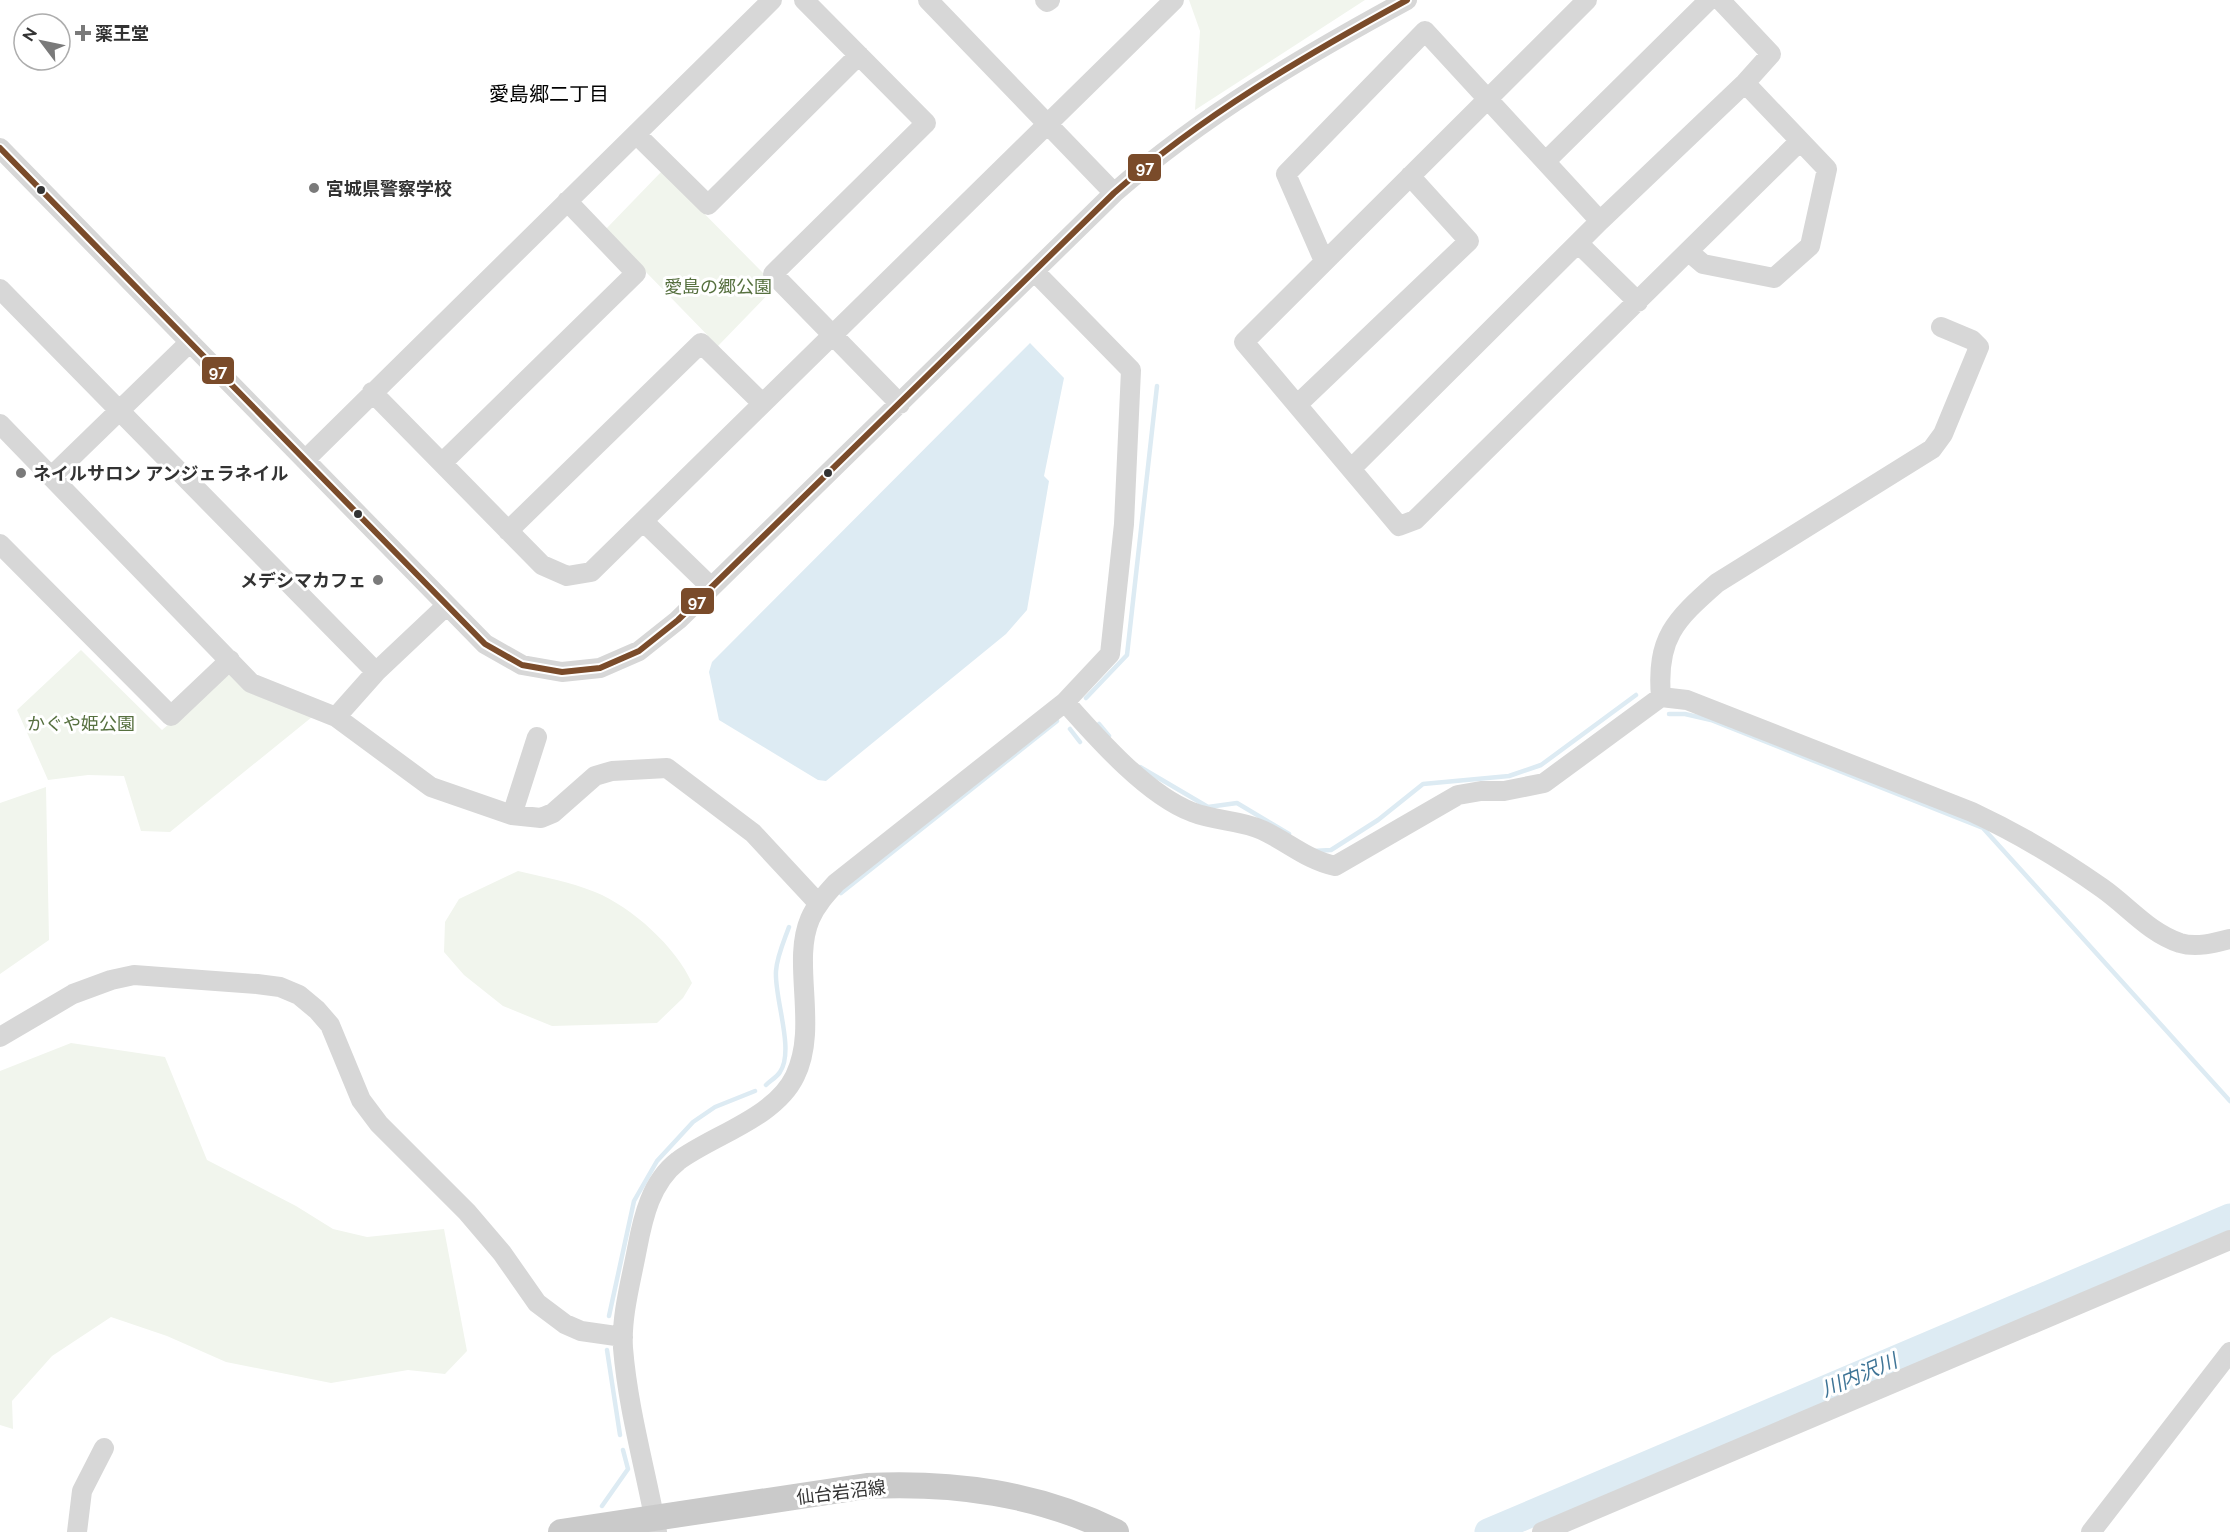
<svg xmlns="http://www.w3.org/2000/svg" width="2230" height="1532" viewBox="0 0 2230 1532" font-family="Raleway,'Noto Sans JP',sans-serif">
	<rect width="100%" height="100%" fill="#fff"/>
	<path fill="#f1f5ed" d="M 1189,0 L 1365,0 L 1195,110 L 1200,31 Z
		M 662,171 L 776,286 L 718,346 L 605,230 Z
		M 81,650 L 162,730 L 225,676 L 234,674 L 312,717 L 170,832 L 141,831 L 124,776 L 88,775 L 48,780 L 17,710 Z
		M 46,787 L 49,940 L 0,974 L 0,803 Z
		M 518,871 C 544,877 570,882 595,892 C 632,907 676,947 692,983 L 683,998 L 657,1023 L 552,1026 L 503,1006 L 464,975 L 444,952 L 445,922 L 459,899 Z
		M 71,1043 L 165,1057 L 207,1160 L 296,1206 L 333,1229 L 367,1237 L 444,1229 L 467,1351 L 445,1374 L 408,1370 L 331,1383 L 226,1362 L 167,1336 L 111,1317 L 52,1356 L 12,1401 L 13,1429 L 0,1425 L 0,1071 Z"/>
	<path fill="#ddebf3" d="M 1030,343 L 1064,378 L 1044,476 L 1049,481 L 1027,610 L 1006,634 L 826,781 L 818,780 L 719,720 L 709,672 L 712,662 Z"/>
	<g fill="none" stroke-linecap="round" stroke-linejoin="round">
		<path stroke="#ddebf3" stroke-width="4.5" d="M 1086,698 L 1127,655 L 1157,386
			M 1669,714 L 1685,714 L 1711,720 L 1983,828 L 2230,1101
			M 1099,724 L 1109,736
			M 1070,729 L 1080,742
			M 1140,767 L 1208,807 L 1237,803 L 1289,834
			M 1313,851 L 1331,850 L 1378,820 L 1423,784 L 1509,776 L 1541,765 L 1636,695
			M 841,893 L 1057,721
			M 766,1085 C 770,1081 777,1077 780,1072 C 795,1050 774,998 776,971 C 777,956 784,941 789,927
			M 609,1316 L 634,1201 L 657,1161 L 693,1122 L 715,1107 L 755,1091
			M 607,1350 L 620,1435
			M 602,1506 L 628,1469 L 623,1450"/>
		<path stroke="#ddebf3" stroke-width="27" d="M 1488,1532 L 2230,1217"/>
		<path stroke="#d7d7d7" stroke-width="20" d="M 804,0 L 926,123 L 773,274 L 900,404
			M 928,0 L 1114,193
			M 1045,0 L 1047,2 L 1050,0
			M 1587,0 L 1244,342 L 1399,526 L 1415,520 L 1800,141
			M 636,134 L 708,205 L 859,55
			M 0,148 L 485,644 L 522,665 L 562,672 L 600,668 L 639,651 L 678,620 L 1114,193 C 1203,115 1304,56 1407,0
			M 1546,161 L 1709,0
			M 1579,244 L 1638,302
			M 1689,252 L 1703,264 L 1774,278 L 1810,246 L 1827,169 L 1745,83
			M 1324,261 L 1286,174 L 1425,31 L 1600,221
			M 0,289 L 376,672
			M 372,392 L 542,565 L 567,576 L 591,572 L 1174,0
			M 1298,404 L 1469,241 L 1410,176
			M 0,424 L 251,683 L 336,717 L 431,787 L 512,815 L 541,818 L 553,813 L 595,776 L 612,771 L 667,768 L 753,833 L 818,903
			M 305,460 L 772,0
			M 442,463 L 636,273 L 567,201
			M 1351,469 L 1600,221 L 1745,83 L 1771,54 L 1720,0
			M 52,476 L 190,342
			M 644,522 L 711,587
			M 508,531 L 701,343 L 762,403
			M 0,544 L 171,716 L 230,660
			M 1661,697 C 1656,638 1675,620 1717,583 L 1932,449 L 1943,434 L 1979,347 L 1972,340 L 1941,327
			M 1065,702 C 1097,738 1147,795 1192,812 C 1214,821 1241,820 1262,830 C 1288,842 1307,860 1335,866 L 1458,795 L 1481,791 L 1504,791 L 1544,783 L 1661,697 L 1687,700 L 1972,812 C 2017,833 2061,859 2102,888 C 2129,907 2148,932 2180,943 C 2196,948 2215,943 2230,939
			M 336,717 L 376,672 L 446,606
			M 512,815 L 537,737
			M 0,1037 L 73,994 L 111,980 L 134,975 L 257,984 L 280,987 L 299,995 L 317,1010 L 330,1025 L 361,1100 L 379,1124 L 467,1212 L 502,1253 L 537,1303 L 565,1324 L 581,1331 L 623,1337
			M 77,1532 L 82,1491 L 104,1448
			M 657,1532 C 646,1471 628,1410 623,1348 C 621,1316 631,1281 637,1249 C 643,1217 651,1182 678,1161 C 713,1135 775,1118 795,1076 C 819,1027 791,963 810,919 C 816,905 826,894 836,883 L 1065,702 L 1110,654 L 1124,524 L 1131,370 L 1035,272
			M 1542,1532 L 2230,1240
			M 2091,1532 L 2230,1352"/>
		<path stroke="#cacaca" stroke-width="26" d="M 561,1532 L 867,1486 C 954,1482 1037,1493 1116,1532"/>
		<g stroke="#fff" stroke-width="10">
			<path id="bus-1" d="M 0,148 L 485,644 L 522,665 L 562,672 L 600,668 L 639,651 L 678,620 L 1114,193 C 1203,115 1304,56 1407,0"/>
		</g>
		<use href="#bus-1" stroke="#7a4b2a" stroke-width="6"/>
	</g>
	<g fill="#7a7a7a" stroke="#fff" stroke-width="2">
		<path d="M80 24h6v6h6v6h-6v6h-6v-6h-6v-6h6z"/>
		<circle cx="314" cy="188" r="6"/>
		<circle cx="21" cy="473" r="6"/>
		<circle cx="378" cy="580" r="6"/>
	</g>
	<g fill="#333" stroke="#fff" stroke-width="2">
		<circle cx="41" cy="190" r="5"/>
		<circle cx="828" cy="473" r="5"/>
		<circle cx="358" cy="514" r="5"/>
	</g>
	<g text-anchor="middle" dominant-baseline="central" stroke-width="6" stroke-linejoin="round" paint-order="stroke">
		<g font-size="18" font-weight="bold" fill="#333" stroke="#fff" text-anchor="start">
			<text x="95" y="33">薬王堂</text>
			<text x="326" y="188">宮城県警察学校</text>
			<text x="33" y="473">ネイルサロン アンジェラネイル</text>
			<text x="366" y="580" text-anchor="end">メデシマカフェ</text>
		</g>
		<g font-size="18" fill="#56703f" stroke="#fff">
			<text x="718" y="286">愛島の郷公園</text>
			<text x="81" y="723">かぐや姫公園</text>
		</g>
		<g font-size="18" fill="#333" stroke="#fff">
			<text transform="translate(841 1492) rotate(-7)">仙台岩沼線</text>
		</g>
		<g font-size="20" fill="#000" stroke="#fff">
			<text x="549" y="94">愛島郷二丁目</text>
		</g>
		<g font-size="20" font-style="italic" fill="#3f7597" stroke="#fff">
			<text transform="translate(1859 1375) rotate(-23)">川内沢川</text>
		</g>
	</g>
	<g stroke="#fff" stroke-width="2">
		<rect x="1127" y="153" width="35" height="29" rx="6" fill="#7a4b2a"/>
		<rect x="201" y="356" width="34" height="29" rx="6" fill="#7a4b2a"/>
		<rect x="680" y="587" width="35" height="28" rx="6" fill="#7a4b2a"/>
	</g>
	<g font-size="16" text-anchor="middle" font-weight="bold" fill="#fff">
		<text x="1145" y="173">97</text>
		<text x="218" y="377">97</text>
		<text x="697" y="607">97</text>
	</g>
	<g transform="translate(42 42) rotate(302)"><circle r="28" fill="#ffffff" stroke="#adadad" stroke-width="1.5"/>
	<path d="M0-4.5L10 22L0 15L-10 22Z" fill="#7a7a7a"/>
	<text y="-9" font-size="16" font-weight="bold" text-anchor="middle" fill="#333333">N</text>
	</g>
</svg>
